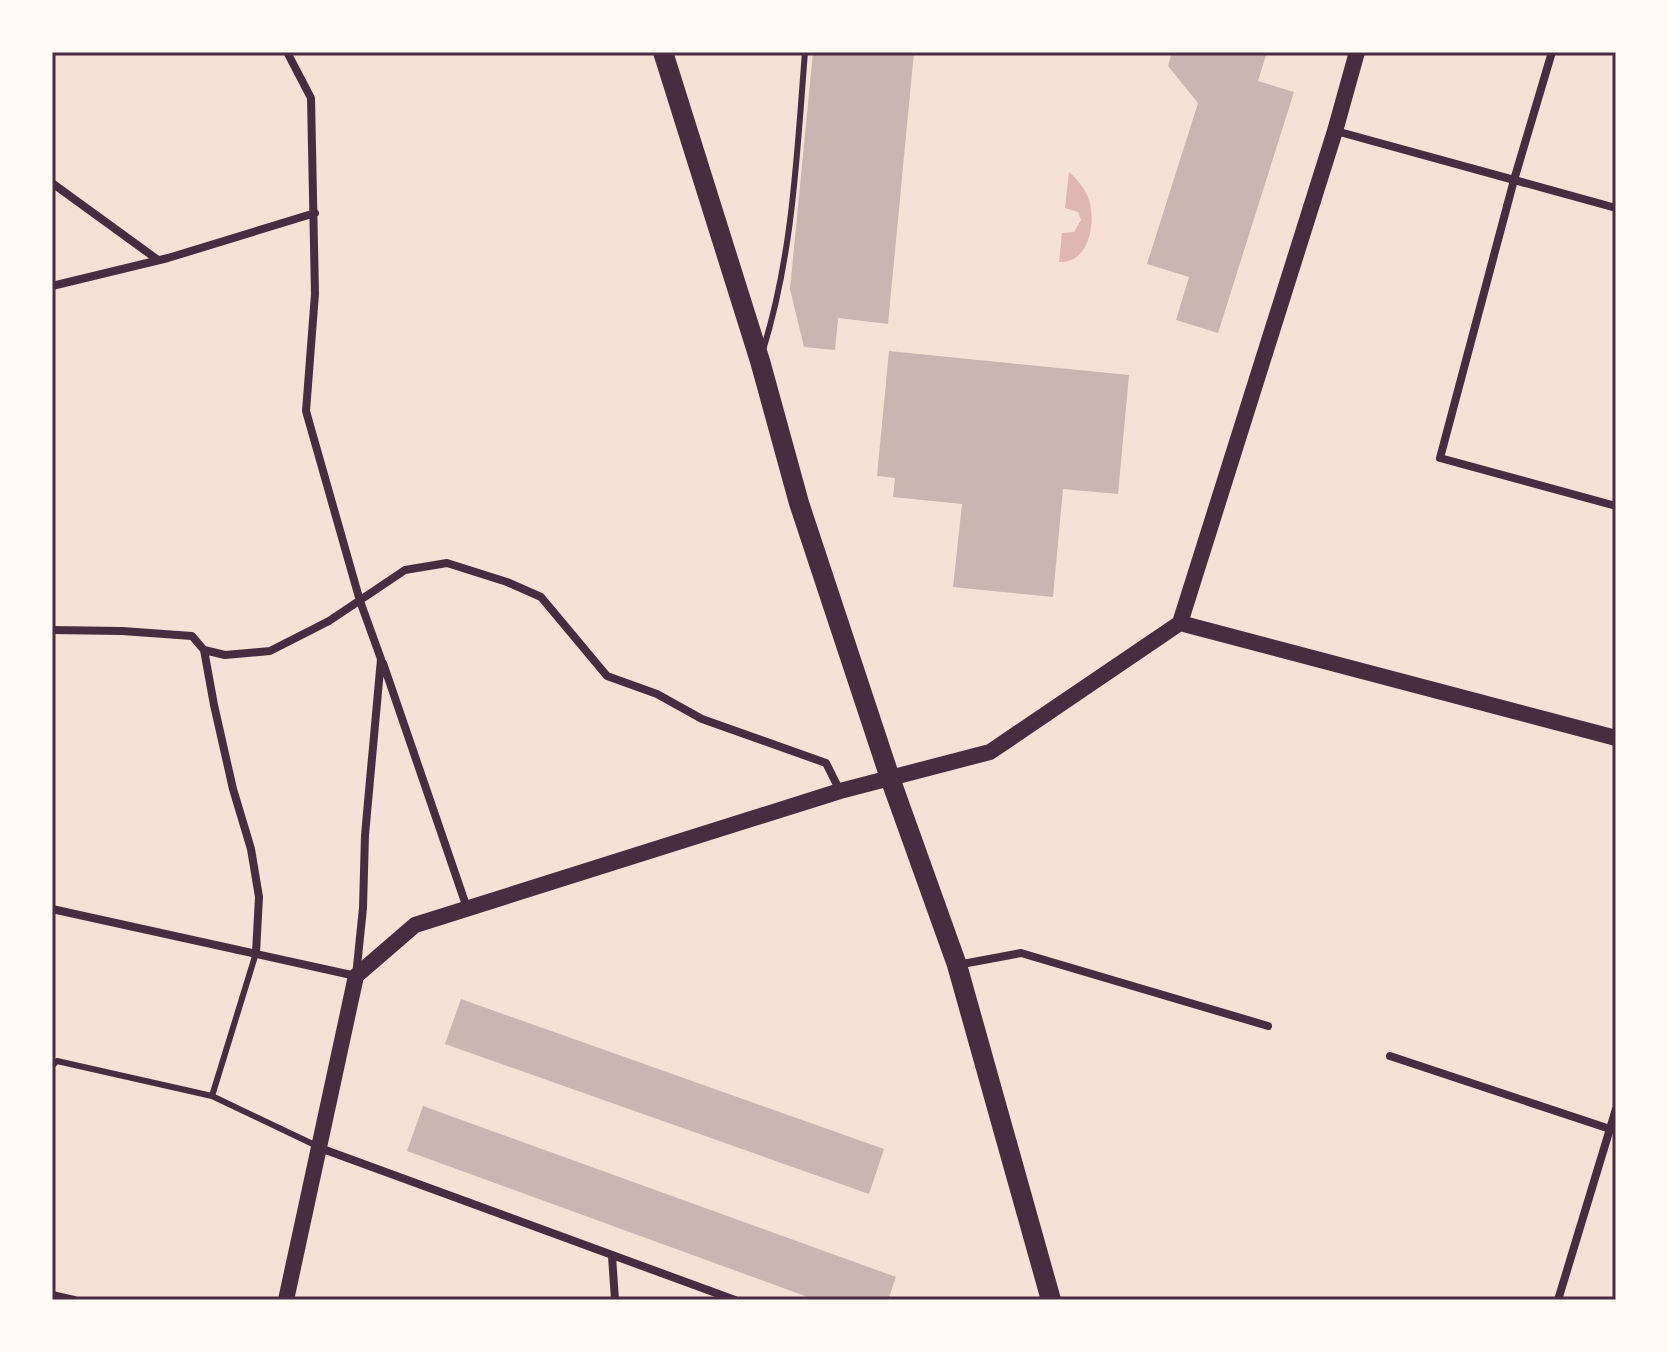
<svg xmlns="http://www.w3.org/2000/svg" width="1668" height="1352" viewBox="0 0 1668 1352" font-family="Inter,sans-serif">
	<rect width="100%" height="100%" fill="#f7e1d7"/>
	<path fill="#dcb8b0" d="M 1069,172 C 1077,179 1084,187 1088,197 C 1097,220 1090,264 1059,262 L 1062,233 L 1074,232 L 1081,220 L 1078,212 L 1065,208 Z"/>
	<path fill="#ccb4b1" d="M 813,52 L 914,52 L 888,324 L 838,318 L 835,350 L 804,347 L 790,289 Z
		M 1172,52 L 1267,52 L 1258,81 L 1294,92 L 1218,333 L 1176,320 L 1189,277 L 1147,264 L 1198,103 L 1168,66 Z
		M 889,351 L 1129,375 L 1118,494 L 1063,489 L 1053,597 L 953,587 L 962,504 L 893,497 L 895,478 L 877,476 Z
		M 461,999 L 884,1149 L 869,1194 L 445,1044 Z
		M 423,1106 L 896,1277 L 888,1300 L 816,1300 L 407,1151 Z"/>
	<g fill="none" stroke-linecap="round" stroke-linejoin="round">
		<path stroke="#4a2c40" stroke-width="6" d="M 763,350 C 793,254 797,152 805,52
			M 52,1066 L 57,1061 L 212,1096 L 317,1146
			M 212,1096 L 256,953"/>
		<path stroke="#4a2c40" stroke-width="8" d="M 1552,52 L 1514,180 L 1440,458 L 1616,506
			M 1336,131 L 1616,208
			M 52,183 L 158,260
			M 52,286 L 168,258 L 315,213
			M 52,630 L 122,631 L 192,636 L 204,650 L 225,655 L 270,651 L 329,621 L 405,570 L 447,563 L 507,582 L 541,597 L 607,676 L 657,694 L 702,719 L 826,763 L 840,791
			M 204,650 L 214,705 L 233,789 L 251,849 L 259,897 L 256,953
			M 383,663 L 467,908
			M 52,909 L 356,976 L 363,908 L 365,835 L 381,659 L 360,601 L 306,411 L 315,294 L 311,98 L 287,52
			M 957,965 L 1021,953 L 1268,1026
			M 1390,1056 L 1610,1129
			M 320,1148 L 735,1300
			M 612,1256 L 615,1300
			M 52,1295 L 74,1300
			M 1558,1300 L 1616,1109"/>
		<path stroke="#4a2c40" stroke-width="16" d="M 1180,623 L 1616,738
			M 286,1300 L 356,976 L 415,925 L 840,791 L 990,752 L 1180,623 L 1335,131 L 1357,52"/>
		<path stroke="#4a2c40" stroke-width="20" d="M 663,52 L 760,361 L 799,503 L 890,778 L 957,965 L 1051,1300"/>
	</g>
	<rect width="1668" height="1352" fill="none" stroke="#fffaf5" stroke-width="108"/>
	<rect x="54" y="54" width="1560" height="1244" fill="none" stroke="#4a2c40" stroke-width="3"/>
</svg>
